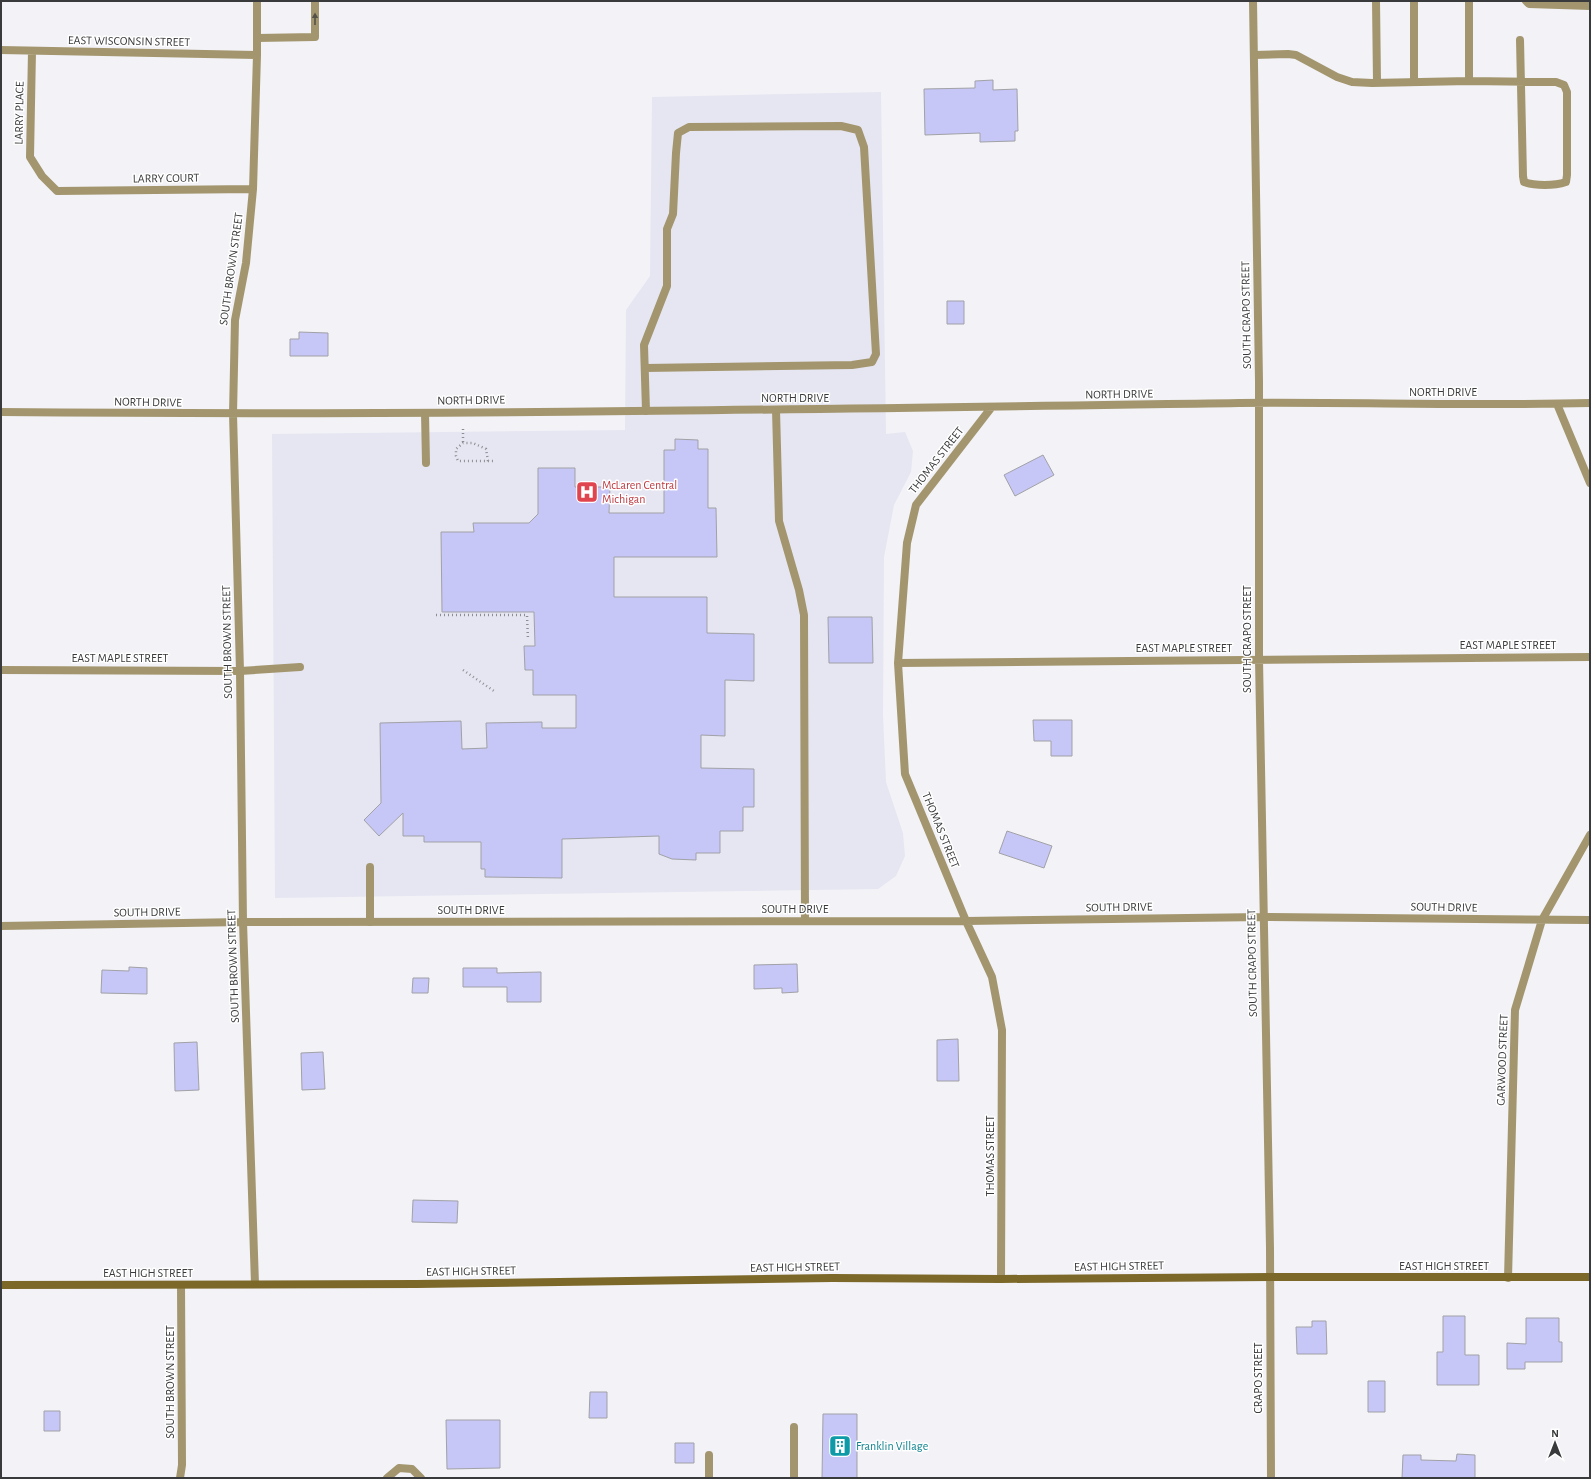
<svg xmlns="http://www.w3.org/2000/svg" width="1591" height="1479" viewBox="0 0 1591 1479" font-family="'Alegreya Sans',sans-serif">
	<rect width="100%" height="100%" fill="#f2f2f7"/>
	<path fill="#e6e6f2" d="M 881,92 L 886,434 L 905,432 L 913,451 L 911,472 L 894,505 L 884,557 L 883,715 L 886,782 L 903,833 L 905,856 L 896,876 L 878,889 L 275,898 L 272,434 L 625,430 L 626,310 L 650,276 L 652,97 Z"/>
	<path fill="#c6c6f7" stroke="#a1a1a6" d="M 993,80 L 993,90 L 1017,89 L 1018,131 L 1015,131 L 1015,141 L 980,142 L 980,133 L 925,135 L 924,89 L 975,88 L 975,81 Z
		M 947,301 L 964,301 L 964,324 L 947,324 Z
		M 299,332 L 328,333 L 328,356 L 290,356 L 290,339 L 299,339 Z
		M 675,439 L 698,440 L 698,449 L 708,449 L 708,508 L 716,508 L 717,557 L 614,557 L 614,597 L 707,597 L 707,633 L 754,634 L 754,681 L 725,680 L 725,736 L 701,735 L 701,768 L 754,769 L 754,807 L 743,807 L 743,831 L 720,831 L 720,853 L 696,853 L 696,860 L 672,859 L 659,854 L 659,836 L 562,839 L 562,878 L 485,877 L 485,869 L 481,869 L 481,842 L 424,842 L 424,836 L 403,836 L 403,813 L 379,836 L 364,820 L 381,803 L 380,723 L 461,721 L 462,749 L 487,748 L 486,723 L 542,722 L 542,728 L 576,728 L 576,695 L 533,695 L 533,670 L 525,670 L 524,646 L 535,646 L 534,612 L 442,612 L 441,532 L 474,532 L 473,523 L 529,523 L 538,514 L 538,468 L 575,468 L 575,487 L 610,487 L 609,513 L 664,513 L 664,450 L 675,450 Z
		M 1043,455 L 1054,475 L 1015,496 L 1004,475 Z
		M 828,617 L 872,617 L 873,663 L 829,663 Z
		M 1033,720 L 1072,720 L 1072,756 L 1051,756 L 1051,741 L 1034,741 Z
		M 1007,831 L 1052,846 L 1044,868 L 999,853 Z
		M 797,964 L 798,992 L 782,993 L 782,988 L 754,989 L 754,965 Z
		M 129,967 L 147,968 L 147,994 L 101,993 L 102,970 L 129,971 Z
		M 463,968 L 497,968 L 497,973 L 541,972 L 541,1002 L 507,1002 L 507,987 L 463,987 Z
		M 413,978 L 429,978 L 428,993 L 412,993 Z
		M 958,1039 L 959,1081 L 937,1081 L 937,1040 Z
		M 197,1042 L 199,1090 L 175,1091 L 174,1043 Z
		M 323,1052 L 325,1089 L 302,1090 L 301,1053 Z
		M 413,1200 L 458,1201 L 457,1223 L 412,1222 Z
		M 1443,1316 L 1465,1316 L 1465,1355 L 1479,1355 L 1479,1385 L 1437,1385 L 1437,1352 L 1443,1352 Z
		M 1526,1318 L 1559,1318 L 1559,1342 L 1562,1342 L 1562,1362 L 1525,1362 L 1525,1369 L 1507,1369 L 1507,1343 L 1526,1344 Z
		M 1312,1321 L 1326,1321 L 1327,1354 L 1297,1354 L 1296,1327 L 1312,1327 Z
		M 1368,1381 L 1385,1381 L 1385,1412 L 1368,1412 Z
		M 590,1392 L 607,1392 L 607,1418 L 589,1418 Z
		M 44,1411 L 60,1411 L 60,1431 L 44,1431 Z
		M 823,1414 L 857,1414 L 857,1478 L 822,1478 Z
		M 446,1420 L 500,1420 L 500,1468 L 447,1469 Z
		M 675,1443 L 694,1443 L 694,1463 L 675,1463 Z
		M 1457,1454 L 1475,1455 L 1475,1478 L 1402,1478 L 1403,1455 L 1421,1455 L 1421,1460 L 1456,1461 Z"/>
	<g fill="none" stroke-linecap="round" stroke-linejoin="round">
		<path stroke="#8d8e91" stroke-width="2.5" stroke-dasharray="1 3" stroke-linecap="butt" d="M 463,429 L 463,443
			M 488,461 L 486,449 L 473,443 L 463,443 L 456,449 L 456,456 L 458,461 L 494,461
			M 436,615 L 527,615 L 528,640
			M 463,670 L 494,691"/>
		<path stroke="#a3966e" stroke-width="8" d="M 1376,1 L 1377,82
			M 1526,1 L 1529,4 L 1590,6
			M 257,38 L 315,37 L 315,1
			M 1254,55 L 1288,54 L 1296,55 L 1337,77 L 1352,82 L 1372,83 L 1469,81 L 1469,1
			M 1469,81 L 1556,82 L 1564,85 L 1567,92 L 1567,175 L 1566,182 C 1554,186 1535,186 1524,182 L 1523,176 L 1520,40
			M 1414,82 L 1414,1
			M 645,368 L 852,365 L 872,362 L 876,354 L 864,147 L 858,130 L 841,126 L 689,127 L 678,133 L 676,153 L 673,214 L 667,229 L 667,286 L 644,345 L 646,411
			M 776,410 L 779,521 L 799,590 L 804,615 L 805,921
			M 425,413 L 426,463
			M 240,671 L 300,667
			M 370,867 L 370,922
			M 794,1427 L 794,1478
			M 709,1455 L 709,1478
			M 387,1478 L 399,1468 L 412,1469 L 421,1478"/>
		<path stroke="#a3966e" stroke-width="8" d="M 1253,1 L 1259,381 L 1259,660 L 1270,1248 L 1271,1478
			M 1,50 L 257,55
			M 32,51 L 30,157 L 42,176 L 57,191 L 253,189
			M 1557,404 L 1590,483
			M 991,408 L 916,505 L 907,543 L 898,663 L 905,774 L 966,921 L 992,977 L 1002,1030 L 1001,1279
			M 1,412 C 414,416 826,409 1239,403 C 1356,402 1473,406 1590,403
			M 898,663 L 1590,657
			M 1,670 L 240,671
			M 1,926 L 243,922 L 966,921 L 1263,917 L 1590,920
			M 1508,1278 L 1515,1010 L 1542,920 L 1590,835
			M 255,1284 L 243,922 L 240,671 L 233,414 L 235,320 L 246,263 L 253,189 L 257,55 L 257,1
			M 180,1478 L 182,1465 L 181,1285"/>
		<path stroke="#7c6828" stroke-width="8" d="M 1,1285 L 417,1284 L 832,1278 L 1001,1279 L 1270,1277 L 1590,1277"/>
	</g>
	<defs><path id="oneway-solid" d="M-6-.8H1V-3.2L6.5 0L1 3.2V.8H-6Z"/></defs>
	<use fill="#545148" href="#oneway-solid" transform="translate(315 19) rotate(-90)"/>
	<defs>
		<g id="hospital-square" transform="scale(1.15)"><rect x="-9" y="-9" width="18" height="18" rx="4" fill="#e0444e" stroke="#fff"/><path d="M-5-5h3v3.5h4V-5h3V5h-3V1.5h-4V5h-3Z" fill="#fff"/></g>
		<g id="building-square" transform="scale(1.15)"><rect x="-9" y="-9" width="18" height="18" rx="4" fill="#0f9aa8" stroke="#fff"/><path d="M-4-6H4V6H1V3H-1V6H-4ZM-2.5-4.3h1.7v1.8h-1.7ZM.8-4.3h1.7v1.8H.8ZM-2.5-1h1.7V.8h-1.7ZM.8-1h1.7V.8H.8Z" fill="#fff"/></g>
	</defs>
	<g fill-rule="evenodd">
		<use href="#hospital-square" x="587" y="492"/>
		<use href="#building-square" x="840" y="1446"/>
	</g>
	<g text-anchor="middle" dominant-baseline="central" stroke-width="3" stroke-linejoin="round" paint-order="stroke">
		<g font-size="12" fill="#393a3b" stroke="#fff">
			<text transform="translate(129 41) rotate(1)">EAST WISCONSIN STREET</text>
			<text transform="translate(19 113) rotate(-89)">LARRY PLACE</text>
			<text transform="translate(166 178) rotate(-1)">LARRY COURT</text>
			<text transform="translate(231 269) rotate(-82)">SOUTH BROWN STREET</text>
			<text transform="translate(1246 315) rotate(-91)">SOUTH CRAPO STREET</text>
			<text x="1443" y="392">NORTH DRIVE</text>
			<text transform="translate(1119 394) rotate(-1)">NORTH DRIVE</text>
			<text x="795" y="398">NORTH DRIVE</text>
			<text transform="translate(471 400) rotate(-1)">NORTH DRIVE</text>
			<text transform="translate(148 402) rotate(1)">NORTH DRIVE</text>
			<text transform="translate(936 460) rotate(-52)">THOMAS STREET</text>
			<text transform="translate(1247 639) rotate(-90)">SOUTH CRAPO STREET</text>
			<text transform="translate(227 642) rotate(-91)">SOUTH BROWN STREET</text>
			<text x="1508" y="645">EAST MAPLE STREET</text>
			<text x="1184" y="648">EAST MAPLE STREET</text>
			<text x="120" y="658">EAST MAPLE STREET</text>
			<text transform="translate(941 830) rotate(68)">THOMAS STREET</text>
			<text transform="translate(1119 907) rotate(-1)">SOUTH DRIVE</text>
			<text transform="translate(1444 907) rotate(1)">SOUTH DRIVE</text>
			<text x="795" y="909">SOUTH DRIVE</text>
			<text x="471" y="910">SOUTH DRIVE</text>
			<text transform="translate(147 912) rotate(-1)">SOUTH DRIVE</text>
			<text transform="translate(1252 963) rotate(-91)">SOUTH CRAPO STREET</text>
			<text transform="translate(233 966) rotate(-92)">SOUTH BROWN STREET</text>
			<text transform="translate(1502 1060) rotate(-88)">GARWOOD STREET</text>
			<text transform="translate(990 1156) rotate(-90)">THOMAS STREET</text>
			<text transform="translate(1119 1266) rotate(-1)">EAST HIGH STREET</text>
			<text x="1444" y="1266">EAST HIGH STREET</text>
			<text transform="translate(795 1267) rotate(-1)">EAST HIGH STREET</text>
			<text transform="translate(471 1271) rotate(-1)">EAST HIGH STREET</text>
			<text x="148" y="1273">EAST HIGH STREET</text>
			<text transform="translate(1258 1378) rotate(-90)">CRAPO STREET</text>
			<text transform="translate(170 1382) rotate(-90)">SOUTH BROWN STREET</text>
		</g>
		<g font-size="12" fill="#be3a42" stroke="#fff" text-anchor="start">
			<text x="602" y="485">McLaren Central<tspan x="602" dy="14">Michigan</tspan></text>
		</g>
		<g font-size="12" fill="#0d838f" stroke="#fff" text-anchor="start">
			<text x="856" y="1446">Franklin Village</text>
		</g>
	</g>
	<rect width="1591" height="1479" fill="none" stroke="#393a3b" stroke-width="4"/>
	<g transform="translate(1555 1443)" stroke="#ffffff" stroke-width="3" paint-order="stroke">
	<path d="M0-3L7 15L0 10L-7 15Z" fill="#393a3b"/>
	<text y="-6" font-size="11" font-weight="bold" text-anchor="middle" fill="#393a3b">N</text>
	</g>
</svg>
